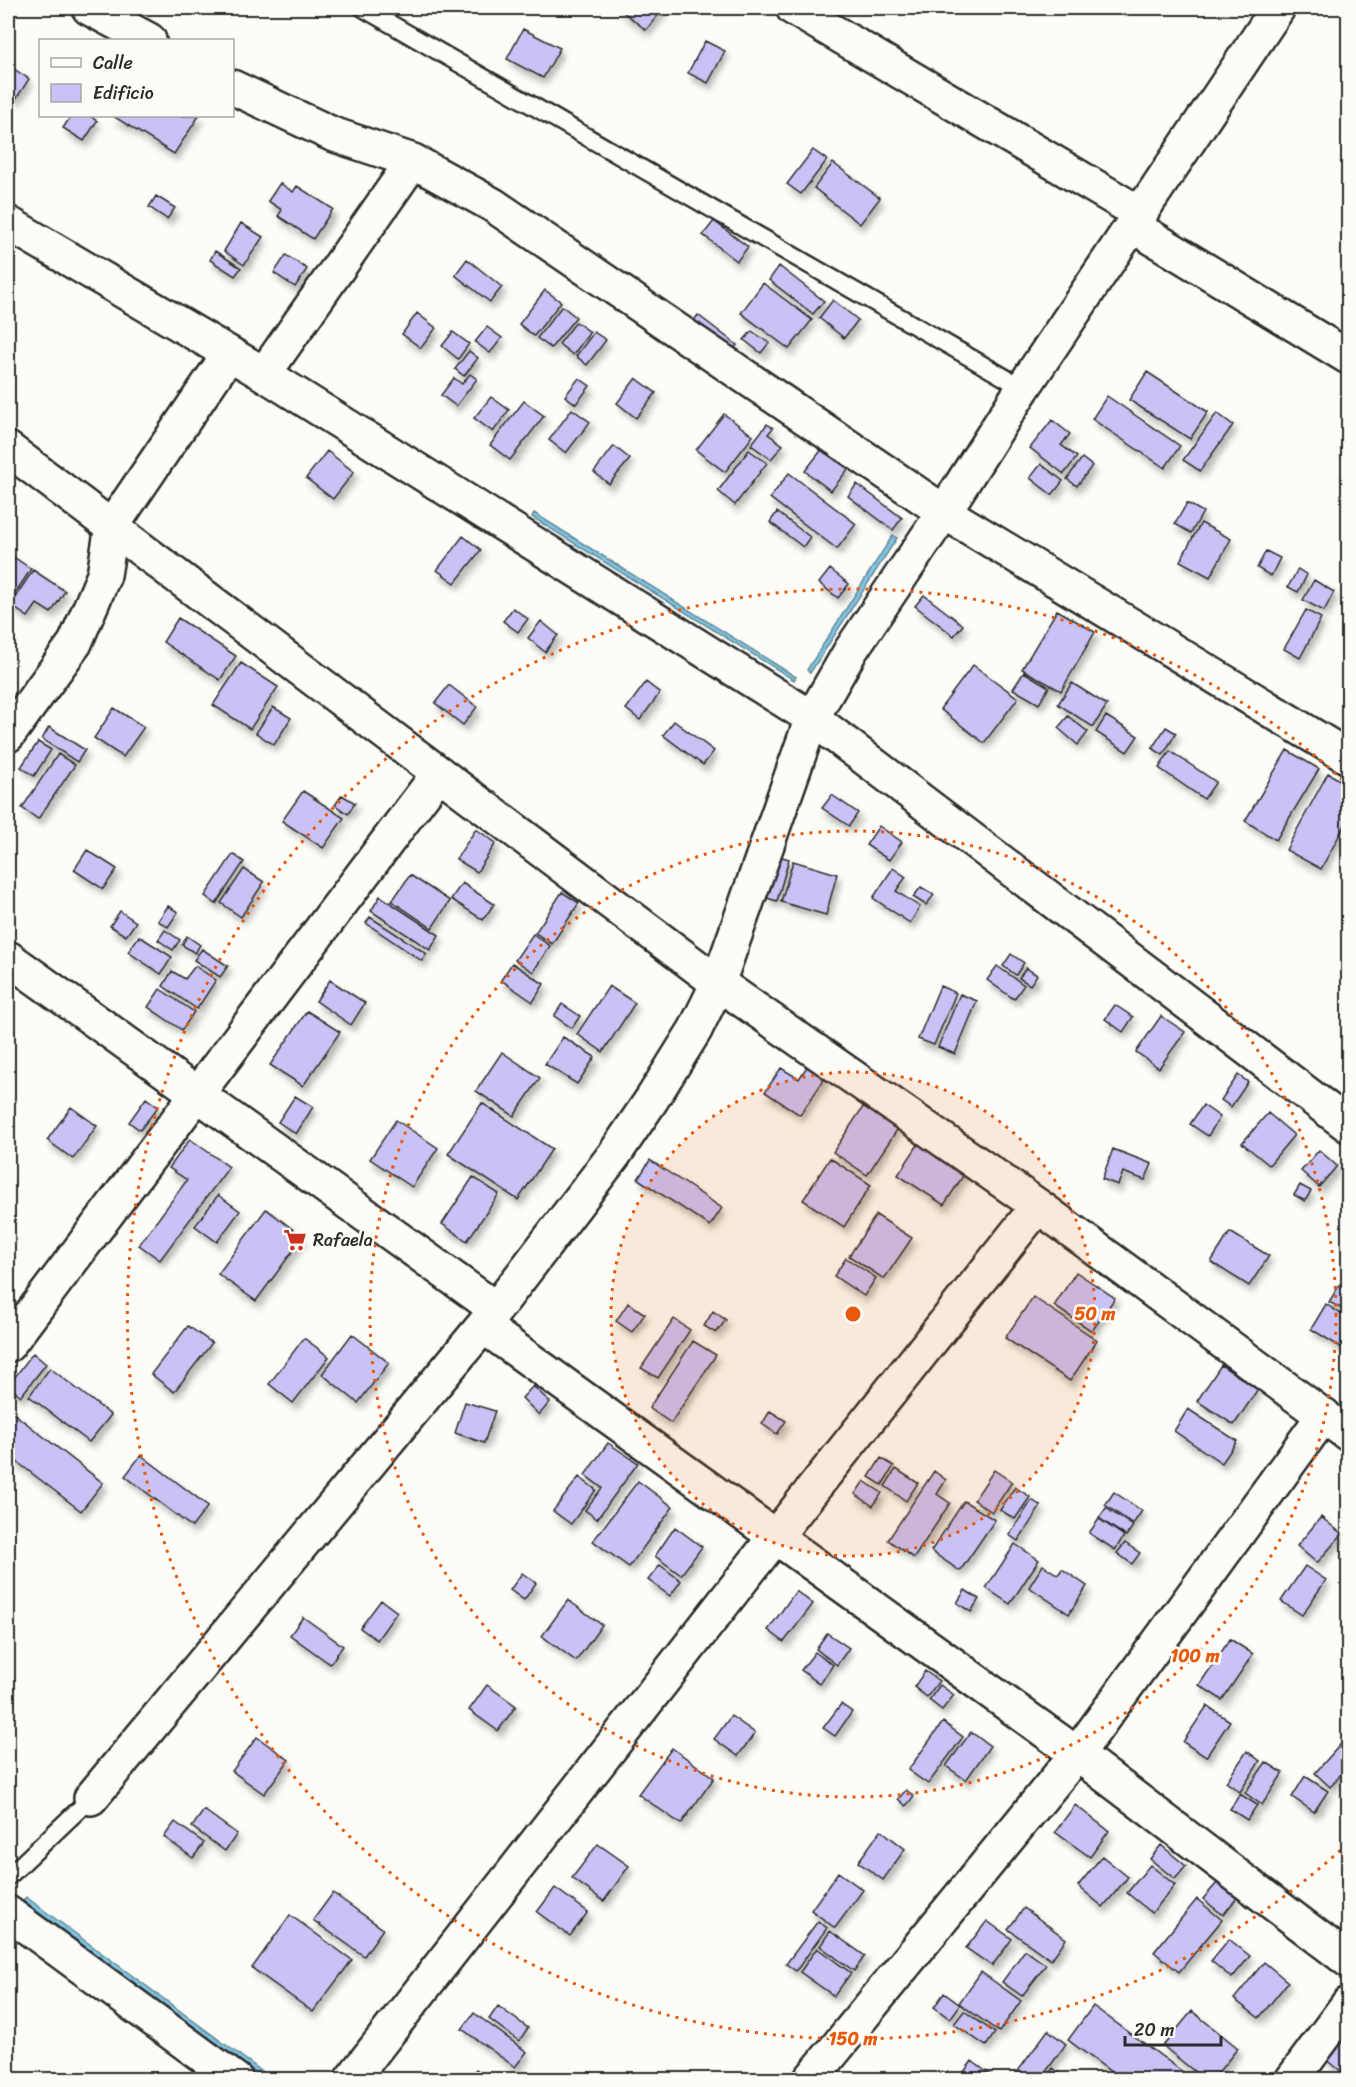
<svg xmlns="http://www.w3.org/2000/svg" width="1356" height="2087" viewBox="0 0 1356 2087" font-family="Sriracha,sans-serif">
	<defs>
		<filter id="shadow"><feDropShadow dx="3.5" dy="6" stdDeviation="3" flood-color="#0004"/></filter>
	</defs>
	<rect width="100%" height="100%" fill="#fdfcf7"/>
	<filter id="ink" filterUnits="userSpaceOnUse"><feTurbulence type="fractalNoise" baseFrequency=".0167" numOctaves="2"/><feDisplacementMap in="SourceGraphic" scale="12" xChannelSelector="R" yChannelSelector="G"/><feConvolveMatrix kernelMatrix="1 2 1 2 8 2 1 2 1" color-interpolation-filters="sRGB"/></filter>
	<g filter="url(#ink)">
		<path fill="#81c6e2" stroke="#5f8899" stroke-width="1.5" d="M 534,513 L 796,677 L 794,680 L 532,517 Z
			M 893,535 L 897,538 L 810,673 L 807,670 Z
			M 26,1897 L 272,2079 L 265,2079 L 23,1901 Z"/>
		<path fill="#c8c2f5" stroke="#2b2b2b" stroke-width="1.5" filter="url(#shadow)" d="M 618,8 L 664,8 L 646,30 Z
			M 523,29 L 560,48 L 543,78 L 507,59 Z
			M 705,41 L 725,51 L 708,83 L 688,73 Z
			M 8,65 L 29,79 L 16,99 L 8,93 Z
			M 71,116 L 90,116 L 97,121 L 84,141 L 63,128 Z
			M 113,116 L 199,116 L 174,154 Z
			M 813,150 L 827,160 L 801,194 L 787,184 Z
			M 833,163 L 880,198 L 860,224 L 814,188 Z
			M 280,183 L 293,192 L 297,186 L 333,209 L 313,239 L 278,216 L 282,210 L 268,201 Z
			M 156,196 L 175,208 L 167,219 L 149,207 Z
			M 714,221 L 748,247 L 737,261 L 703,235 Z
			M 241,223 L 263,237 L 244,265 L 224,251 Z
			M 215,251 L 241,268 L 235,276 L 210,260 Z
			M 286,255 L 307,269 L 295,287 L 274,273 Z
			M 467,259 L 502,287 L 490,302 L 455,275 Z
			M 779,266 L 824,301 L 813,314 L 769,280 Z
			M 763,283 L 812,320 L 789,349 L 741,313 Z
			M 545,290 L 561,302 L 534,336 L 519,324 Z
			M 833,300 L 858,320 L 844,338 L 819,318 Z
			M 562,306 L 576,317 L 551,348 L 537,338 Z
			M 417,313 L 436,328 L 421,348 L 402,334 Z
			M 698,315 L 737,345 L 730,353 L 692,323 Z
			M 576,322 L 590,332 L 573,355 L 559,344 Z
			M 487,327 L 502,338 L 490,353 L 475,342 Z
			M 752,331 L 769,343 L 761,353 L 744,340 Z
			M 453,332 L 469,344 L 458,359 L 442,346 Z
			M 594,332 L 606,340 L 587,365 L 576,356 Z
			M 469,351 L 478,358 L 464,376 L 455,369 Z
			M 1147,372 L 1208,412 L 1190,439 L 1129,400 Z
			M 470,374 L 477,379 L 456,406 L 441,395 L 454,378 L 462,384 Z
			M 579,378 L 590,386 L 576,404 L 565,396 Z
			M 636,378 L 656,393 L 636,418 L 617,403 Z
			M 1107,396 L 1180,446 L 1165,468 L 1092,419 Z
			M 491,397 L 509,410 L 493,432 L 474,418 Z
			M 524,401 L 544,416 L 510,460 L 490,445 Z
			M 572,409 L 590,422 L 566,453 L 549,440 Z
			M 1217,413 L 1233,425 L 1200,471 L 1183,460 Z
			M 724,414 L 753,436 L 725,472 L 696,450 Z
			M 1052,420 L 1070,434 L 1061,445 L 1077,457 L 1064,474 L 1030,448 Z
			M 767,424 L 773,428 L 768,434 L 783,445 L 771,459 L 751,445 Z
			M 614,446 L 630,459 L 609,484 L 594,472 Z
			M 823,448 L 849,468 L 831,491 L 805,471 Z
			M 749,450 L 767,463 L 735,505 L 718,491 Z
			M 327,451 L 354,472 L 333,499 L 306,478 Z
			M 1082,458 L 1092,466 L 1077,486 L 1067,479 Z
			M 1041,464 L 1063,481 L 1052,495 L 1030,478 Z
			M 789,473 L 856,524 L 837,549 L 770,498 Z
			M 857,484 L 902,518 L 893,530 L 848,496 Z
			M 1187,503 L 1203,512 L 1191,533 L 1175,524 Z
			M 777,512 L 810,537 L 803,547 L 770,522 Z
			M 1201,523 L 1231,539 L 1210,577 L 1180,561 Z
			M 463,536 L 481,550 L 455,583 L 437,570 Z
			M 1266,551 L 1280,558 L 1271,576 L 1257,568 Z
			M 8,553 L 31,569 L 8,604 Z
			M 830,569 L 849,584 L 838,598 L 819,583 Z
			M 1298,569 L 1307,575 L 1298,592 L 1288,587 Z
			M 33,570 L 65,591 L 51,613 L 37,604 L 28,617 L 10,605 Z
			M 1314,580 L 1334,592 L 1324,611 L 1303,600 Z
			M 924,595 L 963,625 L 954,636 L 915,606 Z
			M 513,608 L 528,619 L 518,632 L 503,621 Z
			M 1057,610 L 1095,632 L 1061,691 L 1022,669 Z
			M 1306,610 L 1321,618 L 1300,658 L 1284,649 Z
			M 178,618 L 236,656 L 220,680 L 163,642 Z
			M 541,621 L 558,635 L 545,652 L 528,638 Z
			M 241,663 L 278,687 L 250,729 L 213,705 Z
			M 973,665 L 1018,698 L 984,743 L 940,709 Z
			M 1024,672 L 1049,687 L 1039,704 L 1013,689 Z
			M 646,682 L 660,693 L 640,720 L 626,709 Z
			M 1072,683 L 1107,705 L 1093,727 L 1058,704 Z
			M 449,685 L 477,707 L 463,725 L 435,703 Z
			M 273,707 L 291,718 L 274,745 L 256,733 Z
			M 114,708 L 144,727 L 123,757 L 94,738 Z
			M 1068,716 L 1088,732 L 1078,745 L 1058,728 Z
			M 1106,716 L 1138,736 L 1127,752 L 1096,732 Z
			M 674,721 L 714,751 L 703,765 L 663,735 Z
			M 49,727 L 85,750 L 77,762 L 42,739 Z
			M 1166,727 L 1176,733 L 1163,755 L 1152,748 Z
			M 38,742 L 51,750 L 34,776 L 21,767 Z
			M 1287,750 L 1319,769 L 1276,840 L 1245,821 Z
			M 1170,751 L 1216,782 L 1204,799 L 1159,768 Z
			M 58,754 L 75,765 L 38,819 L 22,808 Z
			M 1328,773 L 1348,785 L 1348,819 L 1321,869 L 1286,850 Z
			M 303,791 L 344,818 L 323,848 L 282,821 Z
			M 342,795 L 355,803 L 348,814 L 335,805 Z
			M 832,795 L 858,813 L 849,826 L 822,808 Z
			M 879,826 L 902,842 L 889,860 L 866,845 Z
			M 476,829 L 496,843 L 477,872 L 456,859 Z
			M 87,850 L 117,869 L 103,889 L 74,870 Z
			M 233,854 L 244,862 L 216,904 L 205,896 Z
			M 779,856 L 789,859 L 777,901 L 767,898 Z
			M 793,861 L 837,874 L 826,915 L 781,902 Z
			M 893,868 L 906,877 L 896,891 L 920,907 L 910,923 L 873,898 Z
			M 244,869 L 264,882 L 241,917 L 221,903 Z
			M 410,875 L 450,901 L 432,928 L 392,901 Z
			M 462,883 L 494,904 L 483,920 L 451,899 Z
			M 921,887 L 934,895 L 926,905 L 913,897 Z
			M 562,892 L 579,903 L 552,944 L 535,933 Z
			M 380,896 L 439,935 L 430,950 L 371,911 Z
			M 168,906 L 178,912 L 168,927 L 158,921 Z
			M 120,911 L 136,922 L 126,936 L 110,926 Z
			M 370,917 L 427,954 L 422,961 L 366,923 Z
			M 165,930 L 180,940 L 173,950 L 158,940 Z
			M 533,934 L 550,946 L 533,972 L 515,960 Z
			M 139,936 L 172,957 L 161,974 L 128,952 Z
			M 187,936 L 200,945 L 195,953 L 182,945 Z
			M 202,949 L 228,966 L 220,977 L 194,960 Z
			M 1011,954 L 1024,963 L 1016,975 L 1003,966 Z
			M 512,963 L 544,984 L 533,1002 L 501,980 Z
			M 195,966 L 216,980 L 197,1009 L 163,986 L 172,971 L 185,979 Z
			M 997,966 L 1024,985 L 1014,999 L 987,980 Z
			M 1026,968 L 1037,975 L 1030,985 L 1019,978 Z
			M 330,980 L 365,1003 L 351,1025 L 316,1001 Z
			M 609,986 L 635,1003 L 603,1052 L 577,1034 Z
			M 940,986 L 956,993 L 934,1045 L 918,1039 Z
			M 160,989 L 194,1012 L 182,1030 L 148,1007 Z
			M 960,994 L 977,1001 L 955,1054 L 938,1047 Z
			M 562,1004 L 580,1016 L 572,1028 L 554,1016 Z
			M 1115,1005 L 1133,1017 L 1123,1032 L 1105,1019 Z
			M 307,1011 L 340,1032 L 303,1086 L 270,1065 Z
			M 1161,1016 L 1185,1032 L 1159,1068 L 1136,1052 Z
			M 563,1037 L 595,1057 L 577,1084 L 545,1064 Z
			M 502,1052 L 540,1078 L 514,1116 L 476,1091 Z
			M 808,1065 L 826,1077 L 800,1115 L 765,1092 L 781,1068 L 799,1079 Z
			M 1238,1075 L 1248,1082 L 1231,1107 L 1221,1100 Z
			M 295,1096 L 313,1107 L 296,1134 L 278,1122 Z
			M 146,1098 L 158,1107 L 140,1130 L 129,1122 Z
			M 482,1103 L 552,1149 L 518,1200 L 448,1154 Z
			M 865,1104 L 899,1127 L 867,1175 L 833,1152 Z
			M 1203,1105 L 1220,1117 L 1208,1136 L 1190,1124 Z
			M 71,1107 L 97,1126 L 73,1159 L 47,1140 Z
			M 1268,1113 L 1294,1135 L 1269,1165 L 1242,1143 Z
			M 396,1120 L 438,1148 L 412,1187 L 370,1159 Z
			M 190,1139 L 229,1167 L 160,1260 L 139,1245 L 187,1180 L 169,1168 Z
			M 921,1140 L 967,1170 L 944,1205 L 898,1175 Z
			M 1113,1149 L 1152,1164 L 1145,1180 L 1123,1172 L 1118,1185 L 1102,1179 Z
			M 1319,1150 L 1337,1166 L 1319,1187 L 1301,1171 Z
			M 830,1158 L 871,1185 L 844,1227 L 803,1200 Z
			M 650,1160 L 722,1208 L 710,1226 L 638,1179 Z
			M 1348,1161 L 1348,1177 L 1341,1169 Z
			M 473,1177 L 499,1194 L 467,1241 L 442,1224 Z
			M 1300,1185 L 1311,1191 L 1305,1201 L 1294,1195 Z
			M 218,1195 L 240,1211 L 217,1242 L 195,1226 Z
			M 266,1209 L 303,1237 L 256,1301 L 218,1274 Z
			M 876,1215 L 912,1238 L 884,1279 L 849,1256 Z
			M 1230,1232 L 1269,1256 L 1249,1286 L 1211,1262 Z
			M 846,1258 L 876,1278 L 864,1296 L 834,1276 Z
			M 1076,1272 L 1115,1298 L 1092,1331 L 1054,1306 Z
			M 1340,1284 L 1348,1289 L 1348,1306 L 1346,1311 L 1329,1302 Z
			M 1033,1297 L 1097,1340 L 1070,1381 L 1005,1338 Z
			M 628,1303 L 645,1314 L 632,1332 L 616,1321 Z
			M 1326,1304 L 1348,1319 L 1348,1339 L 1342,1348 L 1311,1329 Z
			M 713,1311 L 726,1320 L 716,1333 L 704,1326 Z
			M 674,1319 L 690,1330 L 658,1378 L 641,1368 Z
			M 188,1326 L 212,1343 L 174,1392 L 151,1374 Z
			M 352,1334 L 389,1363 L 358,1403 L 322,1374 Z
			M 304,1338 L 329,1357 L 293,1403 L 269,1384 Z
			M 693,1341 L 716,1355 L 671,1423 L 649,1408 Z
			M 33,1353 L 46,1364 L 21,1396 L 8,1386 Z
			M 1221,1365 L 1258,1389 L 1234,1425 L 1197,1401 Z
			M 50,1368 L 111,1415 L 89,1442 L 29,1396 Z
			M 533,1386 L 550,1402 L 539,1415 L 522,1398 Z
			M 465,1402 L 495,1411 L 484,1443 L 455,1433 Z
			M 8,1409 L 103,1483 L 81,1511 L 8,1455 Z
			M 1188,1409 L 1237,1441 L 1222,1463 L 1174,1431 Z
			M 770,1411 L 786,1421 L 777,1434 L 762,1424 Z
			M 608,1443 L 638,1463 L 597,1519 L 585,1510 L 602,1488 L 585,1475 Z
			M 141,1455 L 208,1506 L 192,1527 L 125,1476 Z
			M 881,1458 L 894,1466 L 882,1485 L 869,1477 Z
			M 896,1469 L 918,1483 L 906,1501 L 885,1486 Z
			M 994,1470 L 1012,1482 L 992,1512 L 974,1500 Z
			M 934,1471 L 946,1480 L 937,1494 L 950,1503 L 914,1558 L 888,1540 Z
			M 579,1477 L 596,1490 L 571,1524 L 553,1511 Z
			M 638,1481 L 673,1507 L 629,1567 L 593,1541 Z
			M 864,1481 L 882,1493 L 873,1506 L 855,1494 Z
			M 1015,1487 L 1030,1497 L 1015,1519 L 1000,1510 Z
			M 1114,1492 L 1142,1511 L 1133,1524 L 1105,1505 Z
			M 1032,1500 L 1041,1506 L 1018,1541 L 1009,1535 Z
			M 964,1501 L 995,1520 L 960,1571 L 931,1551 Z
			M 1106,1508 L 1133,1526 L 1126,1536 L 1099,1518 Z
			M 1321,1517 L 1342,1534 L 1317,1563 L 1297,1546 Z
			M 1099,1519 L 1124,1536 L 1115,1550 L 1089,1533 Z
			M 675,1527 L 702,1547 L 681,1575 L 655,1556 Z
			M 1125,1543 L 1140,1553 L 1132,1564 L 1117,1553 Z
			M 1015,1544 L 1039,1560 L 1010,1604 L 986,1588 Z
			M 660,1565 L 681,1581 L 670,1596 L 648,1580 Z
			M 1043,1565 L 1058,1575 L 1062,1569 L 1087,1586 L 1069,1614 L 1029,1587 Z
			M 1305,1566 L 1326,1580 L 1302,1615 L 1281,1601 Z
			M 522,1573 L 536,1583 L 524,1600 L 510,1590 Z
			M 965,1590 L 979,1599 L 971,1612 L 957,1603 Z
			M 796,1591 L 813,1604 L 784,1642 L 768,1630 Z
			M 381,1600 L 397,1612 L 377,1640 L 360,1628 Z
			M 568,1600 L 602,1625 L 576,1661 L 542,1636 Z
			M 303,1617 L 343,1646 L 330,1664 L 290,1635 Z
			M 827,1633 L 849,1648 L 837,1665 L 816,1649 Z
			M 1230,1639 L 1253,1654 L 1222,1700 L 1199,1685 Z
			M 815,1652 L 833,1665 L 820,1684 L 801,1670 Z
			M 925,1671 L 939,1681 L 927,1697 L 914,1687 Z
			M 487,1685 L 516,1706 L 498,1731 L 469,1710 Z
			M 940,1685 L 954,1695 L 942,1710 L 929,1700 Z
			M 841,1704 L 852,1712 L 835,1736 L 823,1728 Z
			M 1207,1706 L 1230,1721 L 1206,1757 L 1183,1742 Z
			M 731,1716 L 755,1733 L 738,1756 L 714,1739 Z
			M 943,1722 L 963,1737 L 928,1784 L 908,1770 Z
			M 971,1732 L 990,1746 L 966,1780 L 946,1766 Z
			M 1348,1736 L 1348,1766 L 1330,1787 L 1315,1773 Z
			M 257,1737 L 289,1760 L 264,1794 L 232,1771 Z
			M 672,1748 L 714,1778 L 681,1824 L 638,1794 Z
			M 1247,1751 L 1260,1761 L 1240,1792 L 1226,1782 Z
			M 1266,1762 L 1283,1773 L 1262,1805 L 1245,1793 Z
			M 1305,1776 L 1328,1791 L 1314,1812 L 1292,1797 Z
			M 906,1790 L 914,1796 L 906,1806 L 898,1799 Z
			M 1240,1794 L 1257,1805 L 1247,1820 L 1230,1809 Z
			M 1075,1805 L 1109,1831 L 1090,1857 L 1055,1832 Z
			M 204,1810 L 237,1834 L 225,1851 L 192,1827 Z
			M 175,1822 L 204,1843 L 193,1858 L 164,1837 Z
			M 881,1830 L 905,1849 L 883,1880 L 858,1862 Z
			M 598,1844 L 629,1866 L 604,1901 L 572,1878 Z
			M 1161,1845 L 1186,1866 L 1175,1879 L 1150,1859 Z
			M 1102,1856 L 1128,1877 L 1103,1907 L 1078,1886 Z
			M 1150,1865 L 1175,1885 L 1152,1913 L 1127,1893 Z
			M 838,1872 L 863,1890 L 835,1928 L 811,1910 Z
			M 1217,1883 L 1237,1898 L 1223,1915 L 1203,1899 Z
			M 555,1888 L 588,1912 L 570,1936 L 537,1912 Z
			M 333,1893 L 383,1929 L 364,1956 L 313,1920 Z
			M 1197,1899 L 1222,1920 L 1179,1972 L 1154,1952 Z
			M 1024,1908 L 1066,1939 L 1051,1960 L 1008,1929 Z
			M 290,1915 L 352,1960 L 313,2012 L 252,1968 Z
			M 818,1921 L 827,1928 L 796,1971 L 786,1964 Z
			M 987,1921 L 1012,1939 L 992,1966 L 966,1948 Z
			M 830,1931 L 865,1956 L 854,1971 L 820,1946 Z
			M 1229,1939 L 1250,1956 L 1232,1978 L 1211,1961 Z
			M 817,1948 L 851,1973 L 834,1996 L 800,1972 Z
			M 1025,1950 L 1046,1965 L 1022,1996 L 1002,1982 Z
			M 1264,1962 L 1288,1982 L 1259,2018 L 1234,1999 Z
			M 981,1972 L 1021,2001 L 999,2032 L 959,2003 Z
			M 944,1993 L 960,2005 L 950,2019 L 934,2007 Z
			M 498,2006 L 528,2028 L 519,2041 L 489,2019 Z
			M 1093,2006 L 1194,2080 L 1122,2080 L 1068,2040 Z
			M 964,2011 L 995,2033 L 986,2046 L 954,2024 Z
			M 1192,2011 L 1238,2048 L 1212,2080 L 1205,2080 L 1163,2046 Z
			M 474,2013 L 527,2052 L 515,2067 L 462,2029 Z
			M 1048,2030 L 1066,2044 L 1040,2080 L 1030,2080 L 1018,2071 Z
			M 1348,2032 L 1348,2077 L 1326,2059 Z
			M 972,2061 L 997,2080 L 958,2080 Z
			M 1053,2068 L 1069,2080 L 1045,2080 Z
			M 476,2069 L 491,2080 L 469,2080 Z"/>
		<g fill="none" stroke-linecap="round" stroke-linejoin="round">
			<g stroke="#2b2b2b" stroke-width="21">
				<path id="lane" d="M 363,8 L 1023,388
					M 8,1877 L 91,1798"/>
			</g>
			<g stroke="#2b2b2b" stroke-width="38">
				<path id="street" d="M 89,8 L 149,40
					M 793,8 L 1141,214
					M 232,87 L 332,134 L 413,161 L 493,205 L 944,512 L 1348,757
					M 8,223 L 264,374 L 812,718 L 1348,1125
					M 1133,226 L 1348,357
					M 264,374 L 413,161
					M 8,449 L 718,983 L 1038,1206 L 1348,1434
					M 8,735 L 75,643 L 104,575 L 112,526 L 229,354
					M 8,958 L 496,1309
					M 483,1326 L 1077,1754 L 1348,1960
					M 8,1345 L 439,773
					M 91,1798 L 483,1326 L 614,1155 L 652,1099 L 695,1030 L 718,983 L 812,718 L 851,650 L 944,512 L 1023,388 L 1278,8
					M 8,1913 L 236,2080
					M 351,2080 L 775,1537 L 1038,1206
					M 810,2080 L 1077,1754 L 1324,1415
					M 1292,2080 L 1348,2004"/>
			</g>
			<use href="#lane" stroke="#fdfcf7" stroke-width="16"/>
			<use href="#street" stroke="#fdfcf7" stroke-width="33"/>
		</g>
	</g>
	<circle cx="853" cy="1314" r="242" fill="#e8590c" fill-opacity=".12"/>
	<g fill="none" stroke="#e8590c" stroke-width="3" stroke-dasharray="3 6">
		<circle cx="853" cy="1314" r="242"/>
		<circle cx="853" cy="1314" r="483"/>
		<path d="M1347 1844A725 725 0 1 1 1347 784"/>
	</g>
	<defs>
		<g id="supermarket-bare" transform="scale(1.8)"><path d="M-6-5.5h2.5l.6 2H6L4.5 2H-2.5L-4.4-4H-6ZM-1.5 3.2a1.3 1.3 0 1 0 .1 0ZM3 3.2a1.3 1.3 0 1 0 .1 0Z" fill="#c8321e" stroke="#fdfcf7" stroke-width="2.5" paint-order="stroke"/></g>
	</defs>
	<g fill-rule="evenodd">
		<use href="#supermarket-bare" x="295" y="1240"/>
	</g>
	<g text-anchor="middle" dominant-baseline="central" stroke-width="5" stroke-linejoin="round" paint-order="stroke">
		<g font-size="18" fill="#2b2b2b" stroke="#fdfcf7" text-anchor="start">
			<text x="313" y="1240">Rafaela</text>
		</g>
	</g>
	<circle cx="853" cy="1314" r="9" fill="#e8590c" stroke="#fdfcf7" stroke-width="3"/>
	<g font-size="18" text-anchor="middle" font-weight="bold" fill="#e8590c" stroke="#fdfcf7" stroke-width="5" stroke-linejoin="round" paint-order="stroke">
		<text x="1095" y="1320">50 m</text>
		<text x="1195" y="1662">100 m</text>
		<text x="853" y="2045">150 m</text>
	</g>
	<rect width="1356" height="2087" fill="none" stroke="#fdfcf7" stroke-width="30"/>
	<rect x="15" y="15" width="1326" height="2057" fill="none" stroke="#2b2b2b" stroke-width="2" filter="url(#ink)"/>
	<rect x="39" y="39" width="195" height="78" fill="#fdfcf7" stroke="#a9a8a5" stroke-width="1.5"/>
	<rect x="51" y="58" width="30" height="9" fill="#fdfcf7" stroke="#a9a8a5" stroke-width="1.5"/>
	<text x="93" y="69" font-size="18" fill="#2b2b2b">Calle</text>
	<rect x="51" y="84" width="30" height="18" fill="#c8c2f5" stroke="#a9a8a5" stroke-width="1.5"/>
	<text x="93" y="99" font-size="18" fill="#2b2b2b">Edificio</text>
	<path d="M1125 2036v9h96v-9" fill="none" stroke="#2b2b2b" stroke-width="3"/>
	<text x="1134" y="2036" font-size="18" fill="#2b2b2b" stroke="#fdfcf7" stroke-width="4.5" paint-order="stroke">20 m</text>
</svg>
